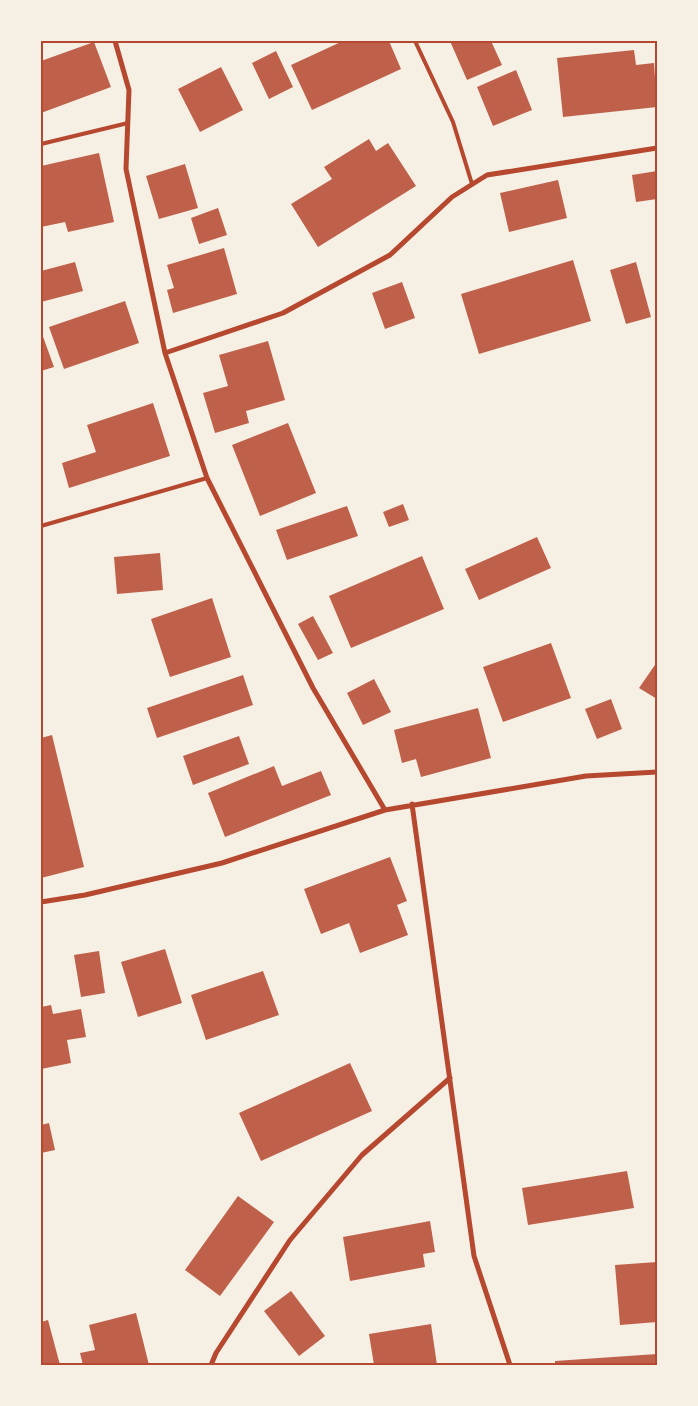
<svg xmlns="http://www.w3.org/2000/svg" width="698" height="1406" viewBox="0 0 698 1406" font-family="Lato,sans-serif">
	<rect width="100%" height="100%" fill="#f6efe4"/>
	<path fill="#bf614a" d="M 343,41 L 389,41 L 401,69 L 312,110 L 291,65 Z
		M 450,41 L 491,41 L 502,65 L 467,80 Z
		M 94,42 L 111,87 L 41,113 L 41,61 Z
		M 634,50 L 636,65 L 654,63 L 657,107 L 563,117 L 557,58 Z
		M 276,51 L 293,87 L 269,99 L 252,63 Z
		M 221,67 L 243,110 L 200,132 L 178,89 Z
		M 516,70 L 532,110 L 493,126 L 477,87 Z
		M 369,139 L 376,151 L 388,143 L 416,186 L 318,247 L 291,204 L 332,179 L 324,167 Z
		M 99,153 L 114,222 L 68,232 L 65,222 L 41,227 L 41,166 Z
		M 185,164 L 198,208 L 159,219 L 146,176 Z
		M 657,171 L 657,199 L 636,202 L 632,175 Z
		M 558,180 L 567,218 L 509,232 L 500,193 Z
		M 218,208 L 227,235 L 199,244 L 191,218 Z
		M 224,248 L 237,294 L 173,313 L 167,290 L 174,288 L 167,265 Z
		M 573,260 L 591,321 L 479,354 L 461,294 Z
		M 75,262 L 83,291 L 41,302 L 41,271 Z
		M 636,262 L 651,317 L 626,324 L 610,270 Z
		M 402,282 L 415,318 L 385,329 L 372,293 Z
		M 125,301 L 139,343 L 64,369 L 49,327 Z
		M 41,331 L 54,367 L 41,371 Z
		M 268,341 L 285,400 L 246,411 L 249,423 L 215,433 L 203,393 L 228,386 L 219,355 Z
		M 153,403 L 170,456 L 69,488 L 62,463 L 96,452 L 87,425 Z
		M 288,423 L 316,493 L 260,516 L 232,445 Z
		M 403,504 L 409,520 L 389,527 L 383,512 Z
		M 347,506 L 358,536 L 287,560 L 276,530 Z
		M 537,537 L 551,568 L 479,600 L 465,569 Z
		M 160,553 L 163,590 L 117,594 L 114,557 Z
		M 422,556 L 444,609 L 351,648 L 329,596 Z
		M 212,598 L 231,657 L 170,677 L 151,619 Z
		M 313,616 L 333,653 L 318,660 L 298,624 Z
		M 551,643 L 571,698 L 503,722 L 483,667 Z
		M 657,662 L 657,699 L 639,688 Z
		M 243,675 L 253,705 L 157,738 L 147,708 Z
		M 374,679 L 391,712 L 363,725 L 347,693 Z
		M 611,699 L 622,729 L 597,739 L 585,709 Z
		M 478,708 L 491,758 L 421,777 L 416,759 L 402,763 L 394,730 Z
		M 52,735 L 84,867 L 41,878 L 41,738 Z
		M 239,736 L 249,764 L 193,785 L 183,756 Z
		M 274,766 L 282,786 L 321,771 L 331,795 L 225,837 L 208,793 Z
		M 390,857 L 407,901 L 397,905 L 408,935 L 360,953 L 349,923 L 321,934 L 304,889 Z
		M 165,949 L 182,1003 L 138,1017 L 121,962 Z
		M 99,951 L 105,993 L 81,997 L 74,955 Z
		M 263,971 L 279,1015 L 206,1040 L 191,995 Z
		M 51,1005 L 53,1014 L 81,1009 L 86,1037 L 67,1040 L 71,1063 L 41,1069 L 41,1007 Z
		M 350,1063 L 372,1111 L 261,1161 L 239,1113 Z
		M 49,1123 L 55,1150 L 41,1153 L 41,1125 Z
		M 627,1171 L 634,1208 L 528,1225 L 522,1188 Z
		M 238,1196 L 274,1222 L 220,1296 L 185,1270 Z
		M 430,1221 L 435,1252 L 423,1254 L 425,1267 L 350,1281 L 343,1237 Z
		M 657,1262 L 657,1322 L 620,1325 L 615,1265 Z
		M 291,1291 L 325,1336 L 299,1356 L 264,1311 Z
		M 136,1313 L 149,1365 L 83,1365 L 80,1353 L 95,1350 L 89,1325 Z
		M 48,1320 L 60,1365 L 41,1365 L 41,1322 Z
		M 431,1324 L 437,1365 L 374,1365 L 369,1334 Z
		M 657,1354 L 657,1365 L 555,1365 L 555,1361 Z"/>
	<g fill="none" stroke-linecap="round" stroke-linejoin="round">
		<path stroke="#b5482f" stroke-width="4" d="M 415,41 L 453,122 L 472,184
			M 41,144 L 128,123
			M 41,526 L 207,478"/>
		<path stroke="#b5482f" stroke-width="5" d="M 115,41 L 129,90 L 126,169 L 165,353 L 207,478 L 313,688 L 385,810
			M 165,353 L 283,313 L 390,255 L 452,197 L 487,175 L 657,148
			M 412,804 L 474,1256 L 510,1365
			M 41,902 L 85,895 L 222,863 L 385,810 L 586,776 L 657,772
			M 211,1365 L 216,1353 L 290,1240 L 362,1155 L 450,1078"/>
	</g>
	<rect width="698" height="1406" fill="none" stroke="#f6efe4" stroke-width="85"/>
	<rect x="42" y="42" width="614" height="1322" fill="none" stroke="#b5482f" stroke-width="2"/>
</svg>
